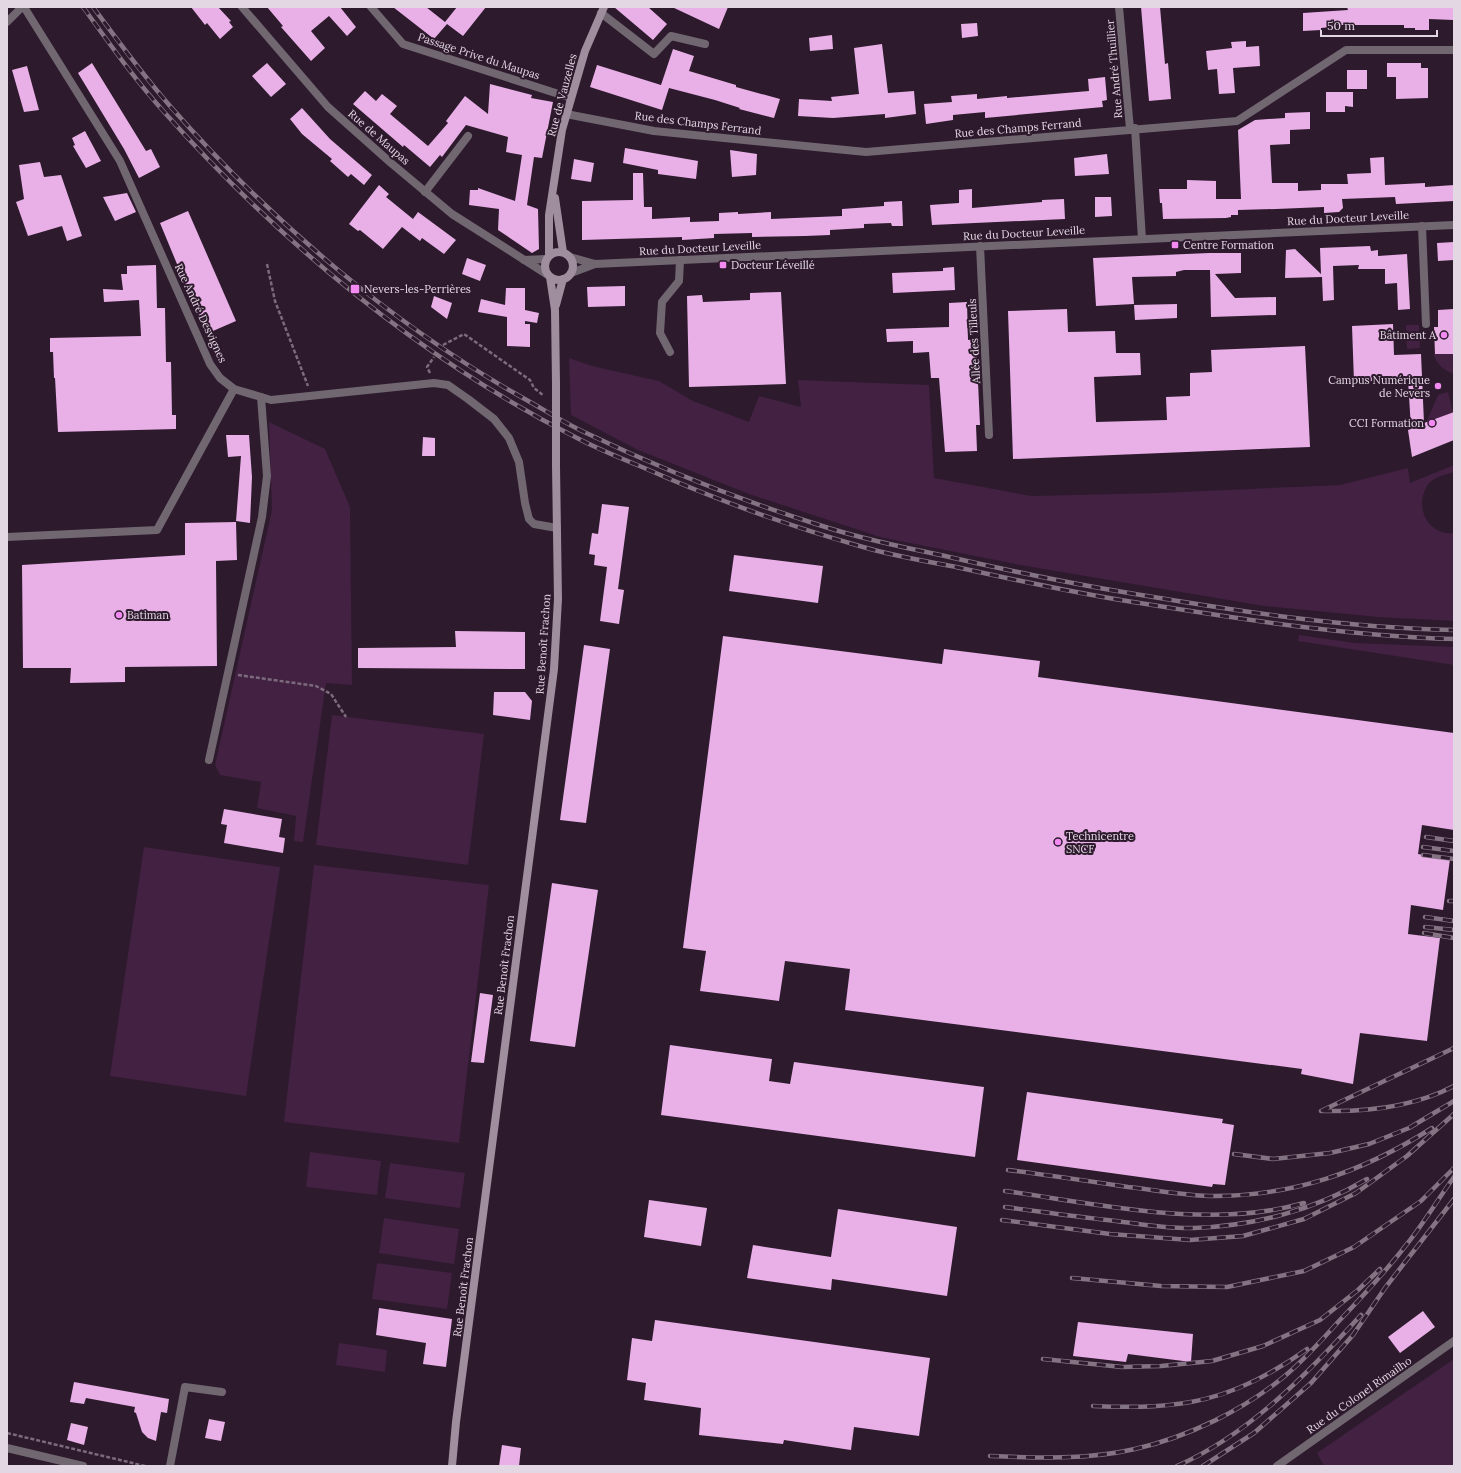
<svg xmlns="http://www.w3.org/2000/svg" width="1461" height="1473" viewBox="0 0 1461 1473" font-family="Lora,serif">
	<rect width="100%" height="100%" fill="#2d1a2d"/>
	<path fill="#422142" d="M 1406,325 L 1419,325 L 1420,348 L 1407,349 Z
		M 1433,354 L 1454,354 L 1454,374 C 1444,371 1437,364 1433,354 Z
		M 569,358 L 592,366 L 659,381 L 693,401 L 749,422 L 759,396 L 801,407 L 798,380 L 929,385 L 934,478 L 1031,496 L 1159,493 L 1340,485 L 1408,468 L 1410,483 L 1454,465 L 1454,472 C 1445,475 1432,477 1427,486 C 1414,507 1428,536 1454,533 L 1454,621 L 1378,617 L 1264,606 L 1020,565 L 880,537 L 749,494 L 638,450 L 571,415 Z
		M 1448,392 L 1453,412 L 1426,423 L 1438,395 Z
		M 269,422 L 325,449 L 350,507 L 352,685 L 326,683 L 303,842 L 294,841 L 296,816 L 257,808 L 261,782 L 220,775 L 215,765 L 272,510 Z
		M 1299,635 L 1355,643 L 1454,647 L 1454,665 L 1298,641 Z
		M 332,715 L 484,734 L 468,865 L 316,845 Z
		M 144,847 L 280,867 L 246,1096 L 110,1076 Z
		M 314,865 L 489,885 L 459,1143 L 284,1122 Z
		M 310,1152 L 381,1161 L 377,1195 L 306,1187 Z
		M 390,1163 L 465,1173 L 460,1208 L 385,1198 Z
		M 384,1218 L 459,1229 L 454,1264 L 379,1253 Z
		M 377,1263 L 452,1273 L 447,1309 L 372,1299 Z
		M 339,1343 L 387,1350 L 385,1372 L 336,1365 Z
		M 1454,1359 L 1454,1466 L 1324,1466 L 1317,1453 Z"/>
	<path fill="#e8b0e7" d="M 191,7 L 218,7 L 231,21 L 229,22 L 233,27 L 220,39 L 207,23 L 205,25 Z
		M 267,7 L 340,7 L 356,27 L 347,36 L 329,16 L 311,31 L 325,48 L 311,61 L 281,27 L 283,26 Z
		M 393,7 L 426,7 L 445,22 L 457,7 L 486,7 L 463,36 L 447,24 L 434,39 Z
		M 614,7 L 648,7 L 667,24 L 653,40 Z
		M 672,7 L 728,7 L 719,29 Z
		M 1141,7 L 1160,7 L 1165,64 L 1168,63 L 1171,99 L 1149,101 Z
		M 1347,7 L 1453,7 L 1453,20 L 1429,19 L 1429,30 L 1415,30 L 1415,28 L 1404,28 L 1404,25 L 1332,25 L 1332,27 L 1321,28 L 1321,30 L 1303,31 L 1303,13 L 1348,10 Z
		M 977,23 L 978,36 L 962,38 L 961,24 Z
		M 832,35 L 833,49 L 810,51 L 809,38 Z
		M 1246,41 L 1246,47 L 1259,46 L 1260,66 L 1233,68 L 1235,93 L 1219,94 L 1217,69 L 1208,70 L 1206,51 L 1232,48 L 1231,42 Z
		M 882,44 L 888,93 L 914,91 L 916,114 L 885,118 L 885,114 L 833,118 L 798,116 L 799,99 L 832,101 L 831,97 L 859,94 L 854,48 Z
		M 673,49 L 694,56 L 689,71 L 736,85 L 736,87 L 780,99 L 774,118 L 739,109 L 740,108 L 715,100 L 669,88 L 662,110 L 590,87 L 597,65 L 661,85 Z
		M 92,63 L 146,151 L 151,149 L 160,167 L 139,178 L 124,149 L 78,73 Z
		M 267,63 L 286,84 L 271,97 L 252,76 Z
		M 1387,63 L 1421,63 L 1421,68 L 1428,68 L 1428,98 L 1396,99 L 1396,77 L 1387,77 Z
		M 27,66 L 39,110 L 24,112 L 12,70 Z
		M 1347,70 L 1367,70 L 1367,89 L 1347,89 Z
		M 1105,77 L 1107,100 L 1102,101 L 1103,107 L 985,118 L 985,112 L 953,115 L 953,120 L 926,124 L 924,104 L 952,102 L 951,96 L 977,94 L 977,99 L 1007,96 L 1007,98 L 1089,91 L 1088,79 Z
		M 490,84 L 532,95 L 531,98 L 553,102 L 542,158 L 534,157 L 527,205 L 538,209 L 539,249 L 532,253 L 498,230 L 499,209 L 469,205 L 470,190 L 478,190 L 478,188 L 515,201 L 522,155 L 506,152 L 508,137 L 466,125 L 442,157 L 440,155 L 430,167 L 404,145 L 403,147 L 353,104 L 365,91 L 376,101 L 382,94 L 397,106 L 390,114 L 428,146 L 448,123 L 446,121 L 465,96 L 488,114 Z
		M 1326,92 L 1353,92 L 1353,107 L 1345,106 L 1345,112 L 1326,112 Z
		M 302,108 L 330,139 L 372,175 L 364,185 L 351,174 L 348,177 L 330,161 L 332,159 L 302,134 L 290,119 Z
		M 1310,112 L 1310,129 L 1290,130 L 1290,144 L 1270,145 L 1272,183 L 1298,183 L 1298,191 L 1321,190 L 1321,184 L 1348,184 L 1347,174 L 1371,173 L 1370,158 L 1384,157 L 1385,185 L 1425,183 L 1425,187 L 1454,185 L 1454,201 L 1396,204 L 1395,197 L 1342,199 L 1343,208 L 1339,212 L 1324,213 L 1324,207 L 1276,209 L 1238,210 L 1238,215 L 1231,215 L 1231,217 L 1226,218 L 1163,219 L 1162,203 L 1160,203 L 1159,189 L 1187,189 L 1187,180 L 1216,181 L 1216,199 L 1241,199 L 1238,130 L 1255,120 L 1285,118 L 1285,113 Z
		M 85,131 L 101,161 L 86,168 L 73,146 L 75,145 L 72,138 Z
		M 625,148 L 698,161 L 696,179 L 658,174 L 658,170 L 623,163 Z
		M 730,150 L 757,154 L 756,175 L 732,177 Z
		M 1107,154 L 1109,174 L 1075,176 L 1074,158 Z
		M 574,159 L 594,163 L 591,182 L 571,179 Z
		M 40,162 L 44,177 L 61,175 L 82,236 L 67,241 L 62,226 L 28,236 L 16,202 L 24,199 L 19,165 Z
		M 633,173 L 643,173 L 644,207 L 652,207 L 652,219 L 690,217 L 690,222 L 719,221 L 719,213 L 738,212 L 738,214 L 771,212 L 771,219 L 842,216 L 842,209 L 884,206 L 884,202 L 902,201 L 903,226 L 892,226 L 891,223 L 864,224 L 864,228 L 830,230 L 830,235 L 805,236 L 752,237 L 752,233 L 714,234 L 714,238 L 682,240 L 682,237 L 582,240 L 582,201 L 633,200 Z
		M 379,185 L 389,194 L 386,197 L 413,219 L 418,212 L 456,240 L 444,254 L 422,238 L 420,241 L 402,227 L 383,249 L 360,230 L 358,231 L 349,224 Z
		M 972,189 L 972,208 L 1042,202 L 1042,200 L 1064,199 L 1065,219 L 932,225 L 930,205 L 959,203 L 959,190 Z
		M 127,193 L 136,212 L 115,221 L 103,197 Z
		M 1095,197 L 1111,197 L 1112,216 L 1095,217 Z
		M 188,211 L 236,321 L 206,334 L 160,223 Z
		M 1454,242 L 1454,260 L 1438,261 L 1437,243 Z
		M 1370,246 L 1371,251 L 1378,250 L 1378,256 L 1407,254 L 1410,309 L 1398,310 L 1397,283 L 1385,284 L 1385,269 L 1358,269 L 1359,265 L 1333,266 L 1334,300 L 1323,301 L 1322,277 L 1285,278 L 1286,250 L 1295,249 L 1321,274 L 1320,248 Z
		M 1209,253 L 1241,253 L 1241,273 L 1215,274 L 1235,298 L 1276,297 L 1276,315 L 1211,317 L 1210,270 L 1184,270 L 1176,272 L 1176,276 L 1132,277 L 1134,304 L 1096,306 L 1093,258 Z
		M 467,258 L 486,265 L 480,281 L 462,274 Z
		M 156,265 L 157,308 L 165,308 L 166,362 L 171,362 L 172,415 L 176,415 L 176,429 L 58,432 L 55,378 L 54,378 L 53,352 L 50,352 L 50,338 L 141,336 L 139,300 L 104,302 L 103,289 L 123,290 L 121,274 L 127,274 L 127,266 Z
		M 954,267 L 955,290 L 893,293 L 892,273 L 943,271 L 943,268 Z
		M 625,286 L 625,306 L 588,307 L 587,287 Z
		M 506,288 L 525,288 L 525,310 L 539,313 L 537,323 L 525,321 L 525,324 L 530,324 L 530,347 L 507,346 L 507,317 L 478,312 L 481,299 L 505,305 Z
		M 781,292 L 786,384 L 689,387 L 687,296 L 702,295 L 703,302 L 750,300 L 750,293 Z
		M 434,296 L 452,303 L 447,319 L 431,307 Z
		M 967,302 L 968,340 L 976,339 L 980,425 L 976,425 L 977,451 L 945,452 L 939,378 L 931,378 L 929,352 L 913,353 L 913,341 L 887,342 L 886,329 L 949,327 L 949,303 Z
		M 1177,304 L 1177,318 L 1135,320 L 1134,305 Z
		M 1067,309 L 1068,332 L 1115,331 L 1116,353 L 1140,353 L 1141,375 L 1094,377 L 1096,422 L 1167,420 L 1166,397 L 1190,396 L 1190,373 L 1212,372 L 1211,350 L 1305,346 L 1310,447 L 1013,459 L 1008,311 Z
		M 1454,309 L 1454,354 L 1435,354 L 1434,327 L 1438,327 L 1438,310 Z
		M 1393,324 L 1394,355 L 1421,354 L 1424,423 L 1454,412 L 1454,440 L 1412,457 L 1408,430 L 1411,429 L 1408,379 L 1354,382 L 1352,326 Z
		M 226,435 L 249,435 L 252,477 L 250,523 L 236,521 L 241,456 L 228,457 Z
		M 423,437 L 435,438 L 435,456 L 422,456 Z
		M 602,504 L 629,507 L 618,589 L 624,590 L 619,624 L 600,621 L 607,567 L 594,565 L 595,555 L 589,554 L 592,533 L 598,534 Z
		M 236,522 L 237,560 L 216,561 L 217,666 L 125,667 L 125,682 L 70,683 L 71,668 L 23,668 L 22,565 L 185,555 L 185,523 Z
		M 734,555 L 823,566 L 818,603 L 729,591 Z
		M 455,631 L 525,632 L 525,669 L 358,668 L 358,648 L 456,647 Z
		M 723,636 L 942,664 L 944,649 L 1040,661 L 1038,677 L 1454,733 L 1454,830 L 1422,825 L 1418,854 L 1450,859 L 1443,910 L 1411,905 L 1408,934 L 1440,938 L 1427,1041 L 1360,1033 L 1353,1084 L 1301,1074 L 1302,1069 L 845,1010 L 850,969 L 785,961 L 779,1001 L 700,991 L 706,951 L 683,948 Z
		M 584,645 L 610,649 L 586,823 L 560,820 Z
		M 494,692 L 525,692 L 532,701 L 530,720 L 493,715 Z
		M 224,809 L 282,819 L 279,837 L 285,838 L 283,853 L 224,843 L 227,825 L 221,824 Z
		M 552,883 L 598,890 L 575,1047 L 530,1041 Z
		M 480,993 L 493,995 L 484,1063 L 471,1062 Z
		M 670,1045 L 772,1059 L 769,1081 L 790,1084 L 794,1062 L 984,1087 L 975,1157 L 661,1115 Z
		M 1027,1092 L 1223,1119 L 1222,1123 L 1234,1125 L 1225,1185 L 1213,1184 L 1212,1187 L 1017,1160 Z
		M 649,1200 L 707,1208 L 701,1246 L 644,1237 Z
		M 838,1209 L 957,1227 L 947,1296 L 832,1279 L 831,1290 L 747,1278 L 753,1245 L 831,1257 Z
		M 379,1308 L 452,1319 L 446,1367 L 423,1364 L 426,1343 L 376,1335 Z
		M 1423,1311 L 1435,1327 L 1400,1353 L 1388,1337 Z
		M 655,1320 L 930,1358 L 919,1436 L 854,1427 L 851,1450 L 784,1440 L 783,1444 L 699,1435 L 701,1408 L 644,1400 L 646,1383 L 627,1380 L 632,1338 L 652,1341 Z
		M 1078,1322 L 1193,1334 L 1191,1362 L 1128,1354 L 1126,1362 L 1073,1356 Z
		M 74,1382 L 169,1399 L 167,1413 L 161,1412 L 156,1441 L 148,1438 L 142,1432 L 136,1413 L 134,1412 L 135,1407 L 86,1398 L 84,1404 L 70,1402 Z
		M 209,1419 L 225,1422 L 221,1441 L 205,1438 Z
		M 71,1423 L 88,1427 L 84,1445 L 67,1440 Z
		M 502,1445 L 521,1448 L 519,1466 L 499,1466 Z"/>
	<g fill="none" stroke-linecap="round" stroke-linejoin="round">
		<path stroke="#7c6b7c" stroke-width="2.5" stroke-dasharray="4 2" stroke-linecap="butt" d="M 267,264 L 275,301 L 308,386
			M 443,345 L 464,334 L 530,380 L 534,388 L 544,396
			M 430,373 L 427,367 L 434,357
			M 238,675 L 316,686 L 331,694 L 346,717
			M 7,1433 L 145,1466"/>
		<path stroke="#716771" stroke-width="8" d="M 601,13 L 654,54 L 671,36 L 705,44
			M 425,192 L 468,136
			M 1422,226 L 1426,324
			M 670,352 L 660,333 L 662,302 L 679,281 L 680,260
			M 7,537 L 157,530 L 234,389"/>
		<path stroke="#716771" stroke-width="8" d="M 242,7 L 328,107 L 391,163 L 452,214 L 548,275
			M 371,7 L 403,44 L 571,98
			M 1119,7 L 1130,129
			M 566,114 L 654,131 L 866,152 L 1237,121 L 1346,50 L 1454,50
			M 1135,128 L 1142,239
			M 980,246 L 989,435
			M 570,257 L 595,264 L 1454,225
			M 524,260 L 546,259
			M 571,273 L 595,264
			M 209,760 L 262,517 L 267,476 L 261,397
			M 170,1466 L 185,1387 L 222,1392
			M 1277,1466 L 1454,1341"/>
		<path stroke="#716771" stroke-width="8" d="M 24,7 L 120,161 L 210,364 L 220,378 L 234,389 L 271,400 L 434,383 L 448,385 L 468,399 L 494,419 L 509,438 L 519,462 L 525,503 L 529,519 L 534,524 L 557,528
			M 7,22 L 22,7
			M 7,1448 L 83,1466"/>
		<path stroke="#9f8e9e" stroke-width="8" d="M 555,198 L 563,252
			M545 266a14 14 0 1 1 28 0a14 14 0 1 1-28 0Z
			M 549,255 L 549,215 L 562,130 L 585,51 L 604,7
			M 550,277 L 555,310 L 556,384
			M 556,305 L 563,279
			M 452,1466 L 456,1422 L 554,669 L 558,599 L 556,466"/>
		<g stroke="#837383" stroke-width="4.5">
			<path id="rail" d="M 83,7 C 109,43 135,80 165,113 C 282,244 420,358 577,438 C 598,449 620,458 642,467 C 714,499 788,526 863,547 C 894,556 925,561 956,567 C 1015,580 1074,593 1133,602 C 1240,619 1346,636 1454,639
				M 93,7 C 118,41 142,74 170,106 C 270,220 390,323 523,398 C 543,409 563,422 584,432 C 659,468 737,499 816,524 C 858,538 902,547 945,556 C 1006,570 1067,583 1129,593 C 1237,611 1344,628 1454,630
				M 1426,837 L 1454,841
				M 1423,847 L 1454,851
				M 1423,855 L 1454,859
				M 1449,901 L 1454,901
				M 1425,917 L 1454,921
				M 1425,927 L 1454,930
				M 1424,933 L 1454,938
				M 1321,1111 L 1454,1048
				M 1323,1111 C 1367,1112 1414,1107 1454,1086
				M 1234,1154 L 1273,1159 L 1330,1153 L 1369,1144 L 1409,1128 L 1454,1101
				M 1008,1170 C 1048,1175 1088,1181 1128,1187 C 1155,1190 1182,1195 1209,1196 C 1292,1197 1363,1172 1432,1128
				M 1005,1191 C 1099,1204 1210,1230 1304,1203
				M 1005,1207 C 1042,1212 1079,1217 1116,1221 C 1141,1224 1169,1229 1194,1228 C 1254,1226 1315,1210 1367,1179
				M 1002,1220 L 1110,1234 L 1190,1240 L 1243,1236 L 1304,1219 L 1356,1193 L 1407,1156 L 1454,1114
				M 1072,1278 L 1161,1286 L 1227,1287 L 1304,1271 L 1354,1247 L 1421,1201 L 1454,1168
				M 1043,1359 L 1122,1367 L 1161,1366 L 1212,1361 L 1263,1346 L 1320,1320 L 1358,1290 L 1380,1269
				M 1093,1406 C 1182,1410 1233,1402 1307,1349
				M 990,1456 C 1039,1458 1087,1460 1135,1449 C 1188,1437 1244,1410 1286,1375 C 1305,1359 1322,1340 1339,1321 C 1363,1296 1386,1271 1407,1244 C 1424,1223 1438,1199 1454,1177
				M 1177,1466 C 1250,1434 1308,1373 1361,1315
				M 1203,1466 L 1254,1433 L 1311,1383 L 1353,1335 L 1385,1288 L 1454,1199"/>
		</g>
		<use href="#rail" stroke="#2d1a2d" stroke-width="3" stroke-dasharray="9" stroke-linecap="butt"/>
		<path stroke="#9f8e9e" stroke-width="8" d="M 556,466 L 556,384"/>
	</g>
	<g fill="#f38af2" stroke="#2d1a2d" stroke-width="1.5">
		<rect x="1171" y="241" width="8" height="8" rx="2"/>
		<rect x="719" y="261" width="8" height="8" rx="2"/>
		<rect x="350" y="284" width="10" height="10" rx="2"/>
		<circle cx="1444" cy="335" r="4"/>
		<circle cx="1438" cy="386" r="4"/>
		<circle cx="1432" cy="423" r="4"/>
		<circle cx="119" cy="615" r="4"/>
		<circle cx="1058" cy="842" r="4"/>
	</g>
	<g text-anchor="middle" dominant-baseline="central" stroke-width="4" stroke-linejoin="round" paint-order="stroke">
		<g font-size="11" fill="#e4d7e4" stroke="#2d1a2d">
			<text transform="translate(479 56) rotate(18)">Passage Prive du Maupas</text>
			<text transform="translate(1114 69) rotate(-95)">Rue André Thuillier</text>
			<text transform="translate(562 95) rotate(-75)">Rue de Vauzelles</text>
			<text transform="translate(698 123) rotate(7)">Rue des Champs Ferrand</text>
			<text transform="translate(1018 128) rotate(-5)">Rue des Champs Ferrand</text>
			<text transform="translate(379 137) rotate(41)">Rue de Maupas</text>
			<text transform="translate(1348 218) rotate(-3)">Rue du Docteur Leveille</text>
			<text transform="translate(1024 233) rotate(-3)">Rue du Docteur Leveille</text>
			<text transform="translate(700 248) rotate(-3)">Rue du Docteur Leveille</text>
			<text transform="translate(201 313) rotate(65)">Rue André Desvignes</text>
			<text transform="translate(974 341) rotate(-93)">Allée des Tilleuls</text>
			<text transform="translate(543 644) rotate(-86)">Rue Benoît Frachon</text>
			<text transform="translate(504 965) rotate(-83)">Rue Benoît Frachon</text>
			<text transform="translate(463 1287) rotate(-83)">Rue Benoît Frachon</text>
			<text transform="translate(1359 1395) rotate(-35)">Rue du Colonel Rimailho</text>
		</g>
		<g font-size="11" fill="#e4d7e4" stroke="#2d1a2d" text-anchor="start">
			<text x="1183" y="245">Centre Formation</text>
			<text x="731" y="265">Docteur Léveillé</text>
			<text x="364" y="289">Nevers-les-Perrières</text>
			<text x="1436" y="335" text-anchor="end">Bâtiment A</text>
			<text x="1430" y="380" text-anchor="end">Campus Numérique<tspan x="1430" dy="13">de Nevers</tspan></text>
			<text x="1424" y="423" text-anchor="end">CCI Formation</text>
			<text x="127" y="615">Batiman</text>
			<text x="1066" y="836">Technicentre<tspan x="1066" dy="13">SNCF</tspan></text>
		</g>
	</g>
	<rect width="1461" height="1473" fill="none" stroke="#e4d7e4" stroke-width="16"/>
	<path d="M1321 30v6h116v-6" fill="none" stroke="#e4d7e4" stroke-width="2"/>
	<text x="1327" y="30" font-size="12" fill="#e4d7e4" stroke="#2d1a2d" stroke-width="3" paint-order="stroke">50 m</text>
</svg>
